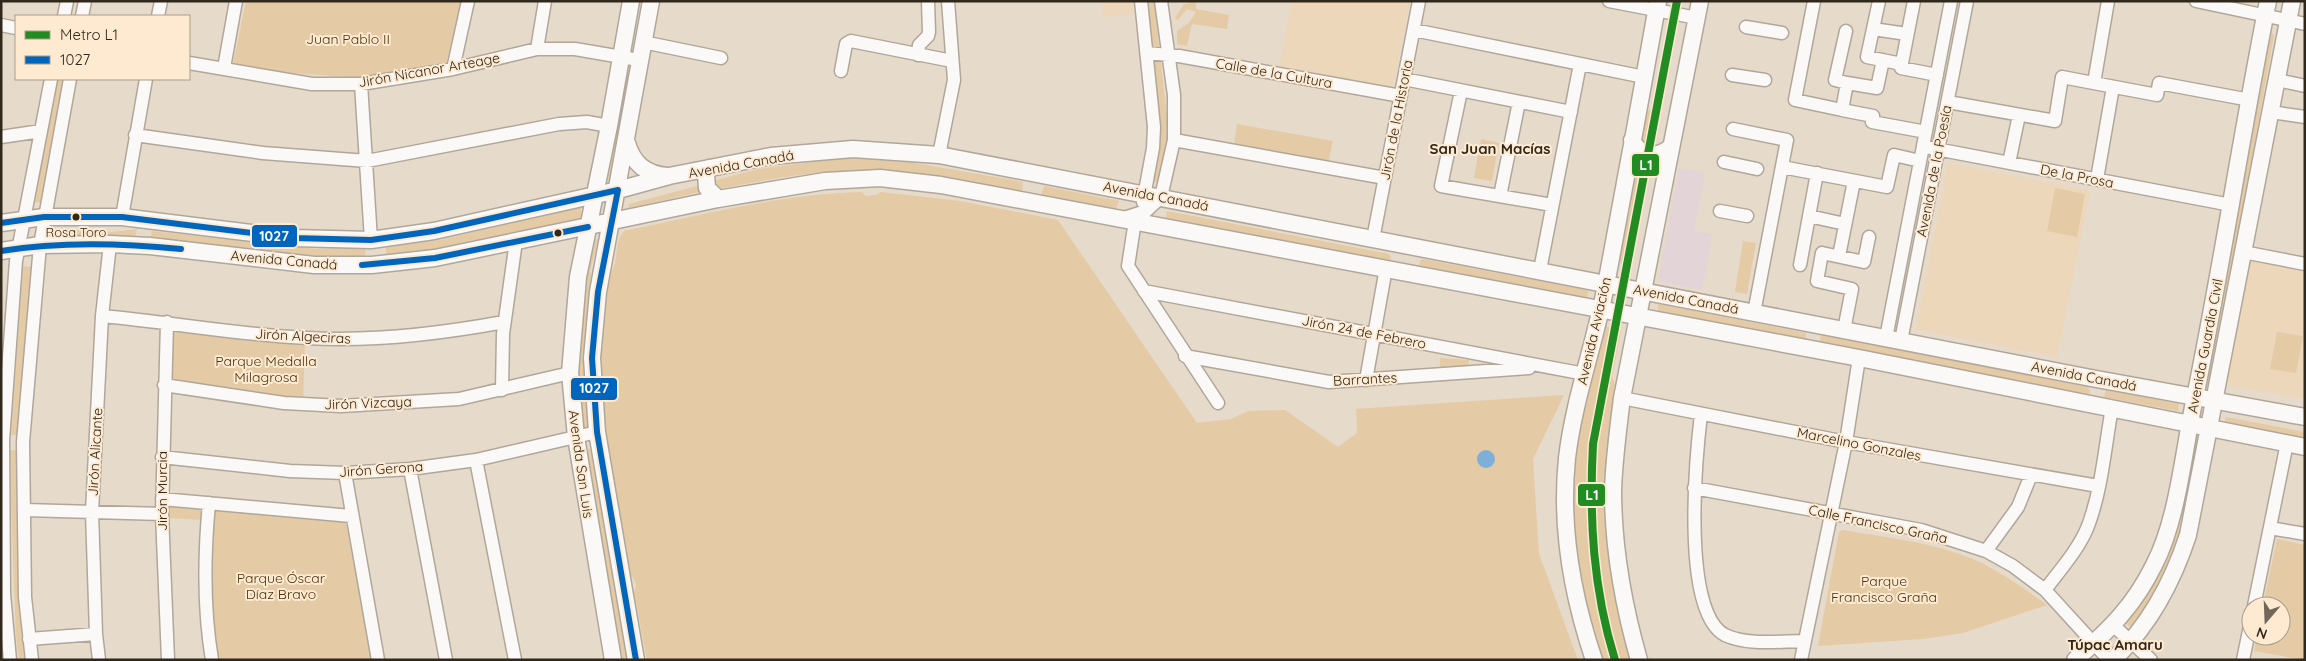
<svg xmlns="http://www.w3.org/2000/svg" width="2306" height="661" viewBox="0 0 2306 661" font-family="Quicksand,sans-serif">
	<rect width="100%" height="100%" fill="#e6daca"/>
	<path fill="#e3d4d7" d="M 1679,168 L 1705,173 L 1694,230 L 1712,234 L 1702,290 L 1658,281 Z"/>
	<path fill="#ecd7bb" d="M 1102,1 L 1134,1 L 1133,14 L 1103,17 Z
		M 1291,1 L 1410,1 L 1392,92 L 1279,69 Z
		M 1948,163 L 2090,191 L 2057,357 L 1916,329 Z
		M 2251,258 L 2305,269 L 2305,399 L 2227,385 Z"/>
	<path fill="#e4caa5" d="M 246,1 L 462,1 L 446,63 L 359,78 L 281,72 L 233,64 Z
		M 1148,1 L 1156,1 L 1156,20 L 1169,134 L 1158,183 L 1152,180 L 1161,138 L 1151,60 Z
		M 1189,1 L 1196,1 L 1196,9 L 1229,15 L 1227,29 L 1192,24 L 1187,46 L 1177,44 L 1177,31 L 1189,23 L 1196,12 L 1187,9 L 1178,20 L 1175,18 L 1184,4 L 1188,4 Z
		M 2271,33 L 2274,35 L 2211,385 L 2206,384 L 2213,344 L 2211,338 Z
		M 625,71 L 633,73 L 614,180 L 608,180 Z
		M 56,79 L 65,79 L 42,203 L 33,202 Z
		M 1652,109 L 1622,268 L 1619,253 L 1630,210 L 1630,194 L 1644,113 Z
		M 1237,124 L 1333,141 L 1328,163 L 1234,145 Z
		M 1481,139 L 1499,143 L 1492,181 L 1474,178 Z
		M 843,158 L 909,162 L 1023,182 L 1022,192 C 966,183 909,170 853,171 C 807,171 762,181 717,189 L 713,181 L 758,169 Z
		M 697,186 L 700,192 L 628,208 L 629,204 Z
		M 1044,186 L 1119,201 L 1116,209 L 1041,196 Z
		M 2055,188 L 2085,194 L 2077,237 L 2047,231 Z
		M 862,192 L 866,196 L 877,195 L 880,192 L 960,201 L 1058,220 L 1197,423 L 1231,419 L 1248,411 L 1285,410 L 1338,447 L 1357,433 L 1356,409 L 1564,395 L 1533,459 L 1537,523 L 1539,554 L 1578,660 L 647,660 L 634,592 C 638,584 635,579 629,573 L 609,456 C 594,422 598,315 609,277 C 610,274 612,271 614,267 C 618,255 615,241 624,231 C 704,215 780,194 862,192 Z
		M 581,207 L 581,221 L 386,259 L 386,246 L 440,240 Z
		M 1167,211 L 1389,254 L 1391,259 L 1387,262 L 1166,220 Z
		M 61,229 L 112,232 L 137,229 L 134,241 L 59,237 Z
		M 152,231 L 317,249 L 366,247 L 364,259 L 309,259 L 150,240 Z
		M 598,239 L 590,272 L 593,280 L 593,429 L 578,432 L 575,372 L 588,243 Z
		M 1743,241 L 1756,243 L 1747,294 L 1735,292 Z
		M 1422,259 L 1588,290 L 1587,300 L 1419,268 L 1420,261 Z
		M 23,266 L 31,267 L 22,436 L 11,435 Z
		M 1658,304 L 1806,333 L 1806,344 L 1658,313 Z
		M 1604,326 L 1621,330 L 1612,378 L 1617,389 L 1616,600 L 1632,660 L 1599,660 C 1589,619 1579,578 1574,537 C 1566,465 1586,395 1604,326 Z
		M 172,328 L 305,344 L 303,404 L 170,385 Z
		M 2277,332 L 2303,336 L 2296,373 L 2270,369 Z
		M 1821,335 L 2088,387 L 2090,392 L 2087,396 L 1819,344 Z
		M 1440,358 L 1469,360 L 1468,373 L 1440,371 Z
		M 2106,390 L 2179,404 L 2178,411 L 2104,397 Z
		M 2226,417 L 2305,432 L 2305,440 L 2224,425 Z
		M 590,449 L 631,660 L 623,660 L 583,450 Z
		M 9,450 L 22,450 L 29,660 L 19,660 L 16,635 Z
		M 2192,451 L 2198,451 L 2182,539 L 2161,586 L 2134,629 L 2125,623 Z
		M 165,503 L 206,505 L 205,520 L 165,518 Z
		M 211,505 L 345,518 L 372,660 L 215,660 L 207,609 Z
		M 1843,530 C 1889,538 1939,543 1982,563 C 2005,575 2026,590 2047,605 L 1963,633 L 1923,639 L 1818,646 L 1839,532 Z
		M 2277,539 L 2305,545 L 2305,660 L 2254,651 L 2257,636 L 2281,636 L 2281,606 L 2263,606 Z"/>
	<path fill="#7eafd8" d="M1477 459a9 9 0 1 1 18 0a9 9 0 1 1-18 0Z"/>
	<g fill="none" stroke-linecap="round" stroke-linejoin="round">
		<g stroke="#b0a79a" stroke-width="15">
			<path id="minor" d="M 1141,1 L 1154,127 L 1153,148 L 1143,202
				M 1609,1 L 1697,18
				M 1814,1 L 1795,100 L 1842,110
				M 1914,1 L 1901,68 L 1937,75
				M 2196,1 L 2305,24
				M 64,16 L 67,1
				M 82,16 L 85,1
				M 158,16 L 161,1
				M 1,25 L 16,28
				M 1746,27 L 1782,33
				M 1873,29 L 1879,1
				M 1414,30 L 1644,77
				M 1846,31 L 1835,80 L 1847,83
				M 643,42 L 721,58
				M 537,49 L 545,1
				M 1147,53 L 1179,56 L 1401,96
				M 918,55 L 919,45 L 928,36 L 929,32 L 928,1
				M 1883,60 L 1877,88 L 1847,83 L 1842,110 L 1873,116 L 1872,122 L 1926,132
				M 189,63 L 312,84 L 361,84 L 453,69 L 537,49 L 575,49 L 639,60
				M 1902,64 L 1867,57 L 1873,29 L 1907,34
				M 224,68 L 236,1
				M 453,69 L 468,1
				M 841,71 L 846,44 L 851,41 L 952,61
				M 1732,75 L 1765,80
				M 1404,79 L 1571,112
				M 2277,80 L 2305,86
				M 2094,83 L 2108,1
				M 361,84 L 371,240
				M 1461,91 L 1441,186 L 1552,205
				M 1948,102 L 2055,121 L 2062,77 L 2157,95 L 2159,83 L 2250,100
				M 2271,112 L 2305,117
				M 1733,129 L 1787,140 L 1754,313
				M 135,135 L 263,153 L 367,161 L 559,124 L 587,122 L 609,126
				M 1,137 L 41,131
				M 1174,140 L 1385,178
				M 1931,148 L 2231,205
				M 939,155 L 954,80 L 948,1
				M 1724,162 L 1757,169
				M 2009,163 L 2019,115
				M 1782,167 L 1887,187 L 1894,155 L 1920,161
				M 2097,179 L 2113,87
				M 1500,196 L 1519,102
				M 1720,211 L 1747,216
				M 1809,216 L 1845,224
				M 122,217 L 146,79
				M 1124,218 L 1146,211 L 1161,197 L 1174,140 L 1174,95 L 1161,1
				M 1135,221 L 1128,266 L 1218,403
				M 1373,239 L 1419,1
				M 2243,252 L 2305,264
				M 1839,256 L 1854,181
				M 1800,265 L 1817,173
				M 1540,270 L 1580,64
				M 1144,291 L 1585,374
				M 102,316 C 170,322 238,335 307,338 C 373,342 439,334 504,322
				M 167,322 L 162,514 L 168,660
				M 1844,330 L 1852,289 L 1817,281 L 1822,253 L 1864,262 L 1869,237
				M 1886,338 L 1951,1
				M 1901,341 L 1967,1
				M 1185,356 L 1329,382 L 1529,368
				M 1366,380 L 1386,268
				M 164,385 L 284,403 L 341,406 L 459,399 L 570,373
				M 502,390 L 503,334 L 516,241
				M 1622,398 L 1846,442 L 2098,486
				M 1701,414 C 1696,456 1681,612 1725,635 C 1749,646 1780,641 1805,641
				M 162,457 L 290,471 L 345,473 L 410,469 L 476,460 L 597,432
				M 476,460 L 515,660
				M 410,469 L 446,660
				M 345,473 L 378,660
				M 1694,488 L 1921,530 L 1986,551 L 2013,566 L 2045,590 L 2109,660
				M 162,499 L 351,516
				M 209,503 C 204,556 203,607 212,660
				M 25,510 L 162,514
				M 2270,528 L 2305,534
				M 1986,551 L 2018,507 L 2031,475
				M 2045,590 C 2060,570 2079,549 2088,526 C 2102,489 2105,446 2112,408
				M 2254,606 L 2287,443
				M 2114,626 L 2151,660
				M 29,639 L 96,634
				M 10,660 L 4,594 L 3,440 L 16,261 L 51,79
				M 32,660 L 25,597 L 23,442 L 40,245 L 70,79
				M 99,660 L 96,634 L 92,512 L 102,316 L 110,244
				M 1801,660 L 1846,442 L 1859,358
				M 2243,660 L 2251,621"/>
		</g>
		<g stroke="#b0a79a" stroke-width="19">
			<path id="major" d="M 1632,140 C 1641,158 1657,158 1671,147
				M 627,143 C 633,164 646,174 667,176
				M 709,168 L 706,175 L 707,188 L 718,199
				M 1,223 L 44,217 L 122,217 L 293,238 L 371,240 L 434,231 L 618,190 L 669,176 L 771,156 L 853,149 L 939,155 L 2091,378 L 2305,417
				M 1,251 L 40,245 L 110,244 L 150,246 L 314,265 L 372,265 L 435,258 L 718,199 L 825,181 L 880,178 L 941,185 L 1859,358 L 2305,447
				M 613,660 L 576,437 L 570,373 L 578,277 L 609,126 L 631,1
				M 636,660 L 597,432 L 592,358 L 598,292 L 651,1
				M 1594,660 C 1572,595 1560,526 1567,458 C 1574,399 1595,343 1606,285 C 1624,190 1641,96 1658,1
				M 1639,660 C 1623,604 1613,548 1613,490 C 1614,460 1618,429 1622,398 L 1700,1
				M 2075,660 C 2109,630 2134,606 2154,565 C 2177,521 2183,456 2193,407 C 2221,272 2241,136 2268,1
				M 2113,660 C 2149,626 2173,581 2188,535 L 2292,1"/>
		</g>
		<use href="#minor" stroke="#fbf9f7" stroke-width="12"/>
		<use href="#major" stroke="#fbf9f7" stroke-width="16"/>
		<g stroke="#fdead1" stroke-width="10">
			<path id="bus-1" d="M 1,223 L 44,217 L 122,217 L 293,238 L 371,240 L 434,231 L 618,190 L 598,292 L 592,358 L 597,432 L 636,660
				M 1,251 C 61,241 121,243 181,249
				M 362,265 L 435,258 L 588,227"/>
		</g>
		<use href="#bus-1" stroke="#0065bd" stroke-width="6"/>
		<g stroke="#fdead1" stroke-width="11">
			<path id="metro-1" d="M 1615,660 C 1593,589 1589,518 1593,444 L 1677,1"/>
		</g>
		<use href="#metro-1" stroke="#228b22" stroke-width="8"/>
	</g>
	<g fill="#31281c" stroke="#fdead1" stroke-width="2">
		<circle cx="76" cy="217" r="4.5"/>
		<circle cx="558" cy="233" r="4.5"/>
	</g>
	<g text-anchor="middle" dominant-baseline="central" stroke-width="4" stroke-linejoin="round" paint-order="stroke">
		<g font-size="13" fill="#31281c" stroke="#fdead1">
			<text x="76" y="232">Rosa Toro</text>
		</g>
		<g font-size="14" fill="#4c340f" stroke="#fdead1">
			<text x="348" y="39">Juan Pablo II</text>
			<text x="266" y="361">Parque Medalla<tspan x="266" dy="16">Milagrosa</tspan></text>
			<text x="281" y="578">Parque Óscar<tspan x="281" dy="16">Díaz Bravo</tspan></text>
			<text x="1884" y="581">Parque<tspan x="1884" dy="16">Francisco Graña</tspan></text>
		</g>
		<g font-size="14" fill="#31281c" stroke="#fdead1">
			<text transform="translate(429 70) rotate(-10)">Jirón Nicanor Arteage</text>
			<text transform="translate(1274 73) rotate(10)">Calle de la Cultura</text>
			<text transform="translate(1396 120) rotate(-79)">Jirón de la Historia</text>
			<text transform="translate(741 164) rotate(-10)">Avenida Canadá</text>
			<text transform="translate(1934 171) rotate(-79)">Avenida de la Poesía</text>
			<text transform="translate(2077 176) rotate(11)">De la Prosa</text>
			<text transform="translate(1156 196) rotate(11)">Avenida Canadá</text>
			<text transform="translate(284 260) rotate(5)">Avenida Canadá</text>
			<text transform="translate(1686 299) rotate(11)">Avenida Canadá</text>
			<text transform="translate(1594 331) rotate(-77)">Avenida Aviación</text>
			<text transform="translate(1364 332) rotate(11)">Jirón 24 de Febrero</text>
			<text transform="translate(303 336) rotate(3)">Jirón Algeciras</text>
			<text transform="translate(2205 346) rotate(-79)">Avenida Guardia Civil</text>
			<text transform="translate(2084 376) rotate(11)">Avenida Canadá</text>
			<text transform="translate(1365 379) rotate(-3)">Barrantes</text>
			<text transform="translate(368 403) rotate(-2)">Jirón Vizcaya</text>
			<text transform="translate(1859 444) rotate(11)">Marcelino Gonzales</text>
			<text transform="translate(95 452) rotate(-87)">Jirón Alicante</text>
			<text transform="translate(581 464) rotate(82)">Avenida San Luis</text>
			<text transform="translate(381 469) rotate(-4)">Jirón Gerona</text>
			<text transform="translate(162 491) rotate(-90)">Jirón Murcia</text>
			<text transform="translate(1878 524) rotate(12)">Calle Francisco Graña</text>
		</g>
		<g font-size="15" font-weight="bold" fill="#31281c" stroke="#fdead1">
			<text x="1490" y="148">San Juan Macías</text>
			<text x="2115" y="644">Túpac Amaru</text>
		</g>
	</g>
	<g stroke="#fdead1" stroke-width="2">
		<rect x="1631" y="153" width="29" height="24" rx="5" fill="#228b22"/>
		<rect x="251" y="224" width="47" height="24" rx="5" fill="#0065bd"/>
		<rect x="570" y="377" width="48" height="24" rx="5" fill="#0065bd"/>
		<rect x="1577" y="483" width="29" height="24" rx="5" fill="#228b22"/>
	</g>
	<g font-size="14" text-anchor="middle" font-weight="bold" fill="#fff">
		<text x="1646" y="170">L1</text>
		<text x="274" y="241">1027</text>
		<text x="594" y="393">1027</text>
		<text x="1592" y="500">L1</text>
	</g>
	<rect width="2306" height="661" fill="none" stroke="#31281c" stroke-width="5"/>
	<rect x="15" y="15" width="175" height="65" fill="#fdead1" stroke="#ab9c89"/>
	<rect x="25" y="31" width="25" height="8" fill="#228b22" stroke="#ab9c89"/>
	<text x="60" y="40" font-size="15" fill="#31281c">Metro L1</text>
	<rect x="25" y="56" width="25" height="8" fill="#0065bd" stroke="#ab9c89"/>
	<text x="60" y="65" font-size="15" fill="#31281c">1027</text>
	<g transform="translate(2266 621) rotate(199)"><circle r="24" fill="#fdead1" stroke="#ab9c89"/>
	<path d="M0-4L9 19L0 12L-9 19Z" fill="#706659"/>
	<text y="-8" font-size="14" font-weight="bold" text-anchor="middle" fill="#31281c">N</text>
	</g>
</svg>
